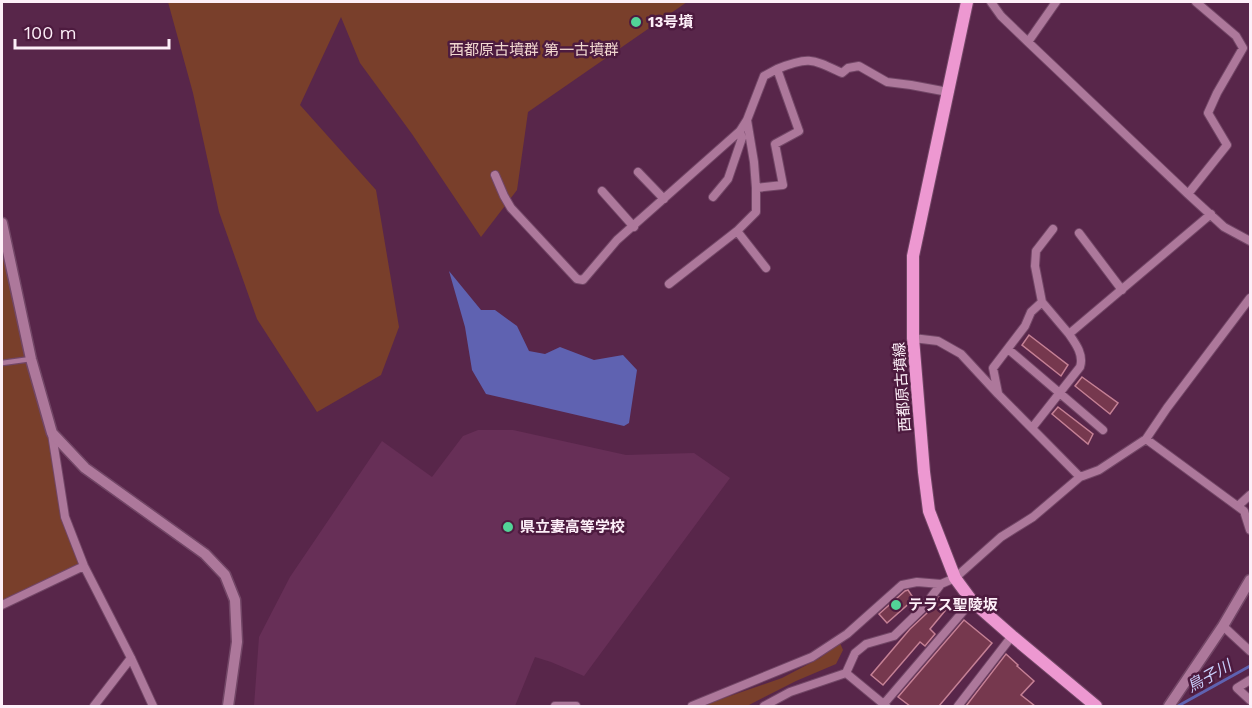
<svg xmlns="http://www.w3.org/2000/svg" width="1252" height="708" viewBox="0 0 1252 708" font-family="'Work Sans','Noto Sans JP',sans-serif">
	<rect width="100%" height="100%" fill="#58264a"/>
	<path fill="#672f57" d="M 478,430 L 513,430 L 626,455 L 694,453 L 730,478 L 584,676 L 551,662 L 535,657 L 515,706 L 254,706 L 259,637 L 290,577 L 382,441 L 432,477 L 463,436 Z"/>
	<path fill="#793f2b" d="M 168,2 L 687,2 L 528,112 L 517,190 L 481,237 L 412,134 L 360,63 L 341,17 L 300,105 L 376,190 L 399,327 L 381,375 L 317,412 L 257,319 L 219,212 L 193,93 Z
		M 2,223 L 52,433 L 65,517 L 84,566 L 2,605 Z
		M 840,643 L 843,650 L 836,664 L 796,681 L 747,706 L 701,706 L 782,678 L 820,658 Z"/>
	<path fill="#5f62b1" d="M 449,271 L 481,310 L 495,310 L 517,326 L 529,351 L 545,354 L 560,347 L 594,360 L 623,355 L 637,370 L 629,423 L 624,426 L 486,394 L 472,370 L 465,327 Z"/>
	<g fill="none" stroke-linecap="round" stroke-linejoin="round">
		<path stroke="#5f62b1" stroke-width="3" d="M 1178,706 L 1250,666"/>
	</g>
	<path fill="#76384e" stroke="#c58095" stroke-width="1.5" d="M 1029,335 L 1068,365 L 1061,376 L 1022,345 Z
		M 1082,377 L 1118,403 L 1110,414 L 1075,386 Z
		M 1058,407 L 1093,434 L 1088,444 L 1052,414 Z
		M 908,590 L 914,599 L 887,623 L 879,614 L 905,591 Z
		M 939,597 L 949,606 L 930,629 L 935,634 L 925,646 L 920,642 L 883,685 L 871,675 L 910,629 L 927,613 Z
		M 964,620 L 992,643 L 939,706 L 910,706 L 898,697 Z
		M 1006,654 L 1018,665 L 1017,666 L 1034,681 L 1021,695 L 1035,706 L 966,706 Z"/>
	<g fill="none" stroke-linecap="round" stroke-linejoin="round">
		<g stroke="#724666" stroke-width="7">
			<path id="service" d="M 2,363 L 31,359"/>
		</g>
		<g stroke="#724666" stroke-width="10">
			<path id="minor" d="M 991,2 L 1001,16 L 1028,42 L 1188,194 L 1224,227 L 1250,241
				M 1028,42 L 1056,2
				M 747,120 L 754,162 L 756,188
				M 638,172 L 664,199
				M 495,175 L 504,196 L 511,208 L 577,279 L 583,280 L 617,240 L 740,131 L 747,120 L 764,76 L 777,69
				M 602,191 L 634,227
				M 1188,194 L 1227,145 L 1208,113 L 1217,93 L 1243,48 L 1236,36 L 1196,2
				M 713,197 L 728,179 L 742,138 L 740,131
				M 1053,229 L 1036,251 L 1035,266 L 1042,302 L 1069,334
				M 737,231 L 766,268
				M 1079,233 L 1122,290
				M 669,284 L 737,231 L 756,212 L 756,188 L 783,185 L 775,144 L 799,131 L 777,69 C 809,56 812,59 842,73 L 848,68 L 859,66 L 887,82 L 911,85 L 948,92
				M 913,338 L 938,341 L 961,354 L 998,394 L 1080,477
				M 1008,349 L 1103,430
				M 998,393 L 993,368 L 1025,326 L 1031,312 L 1042,302
				M 1032,428 L 1080,367 C 1084,355 1076,344 1069,334 L 1211,214
				M 52,434 L 65,517 L 84,566 L 131,658 L 153,706
				M 1146,439 L 1244,511 L 1250,530
				M 1238,506 L 1250,495
				M 2,605 L 84,566
				M 1223,626 L 1250,651
				M 846,673 L 855,653 L 866,644 L 894,636 L 922,609 L 941,584
				M 1250,680 L 1237,688 L 1250,700
				M 94,706 L 131,658
				M 555,706 L 576,706
				M 692,706 L 812,657 L 847,634 L 902,585 L 917,582 L 941,584 L 955,578 L 1001,537 L 1033,517 L 1080,477 L 1099,470 L 1146,439 L 1167,408 L 1250,298
				M 764,706 L 790,692 L 846,673 L 886,706
				M 882,706 L 972,601
				M 958,706 L 1012,636"/>
		</g>
		<g stroke="#724666" stroke-width="13">
			<path id="tertiary" d="M 2,223 L 31,359 L 52,433 L 85,468 L 205,554 L 225,575 L 235,600 L 237,642 L 228,706
				M 1169,706 L 1223,626 L 1250,580"/>
		</g>
		<g stroke="#724666" stroke-width="14">
			<path id="secondary" d="M 967,2 L 913,256 L 913,338 L 924,472 L 929,511 L 955,578 L 972,601 L 1012,636 L 1096,706"/>
		</g>
		<use href="#service" stroke="#ad789b" stroke-width="4.5"/>
		<use href="#minor" stroke="#ad789b" stroke-width="8"/>
		<use href="#tertiary" stroke="#ad789b" stroke-width="10"/>
		<use href="#secondary" stroke="#ed98d1" stroke-width="12"/>
	</g>
	<g fill="#52d397" stroke="#4d1b3f" stroke-width="2">
		<circle cx="636" cy="22" r="6"/>
		<circle cx="508" cy="527" r="6"/>
		<circle cx="896" cy="605" r="6"/>
	</g>
	<g text-anchor="middle" dominant-baseline="central" stroke-width="5" stroke-linejoin="round" paint-order="stroke">
		<g font-size="15" font-weight="bold" fill="#fdeff8" stroke="#4d1b3f" text-anchor="start">
			<text x="648" y="22">13号墳</text>
			<text x="520" y="527">県立妻高等学校</text>
			<text x="908" y="605">テラス聖陵坂</text>
		</g>
		<g font-size="15" fill="#f1d8d0" stroke="#4d1b3f">
			<text x="534" y="50">西都原古墳群 第一古墳群</text>
		</g>
		<g font-size="15" fill="#fdeff8" stroke="#4d1b3f">
			<text transform="translate(902 387) rotate(-94)">西都原古墳線</text>
		</g>
		<g font-size="16" font-style="italic" fill="#c8cdf9" stroke="#4d1b3f">
			<text transform="translate(1209 676) rotate(-29)">鳥子川</text>
		</g>
	</g>
	<rect width="1252" height="708" fill="none" stroke="#fdeff8" stroke-width="6"/>
	<path d="M15 39v9h154v-9" fill="none" stroke="#fdeff8" stroke-width="3"/>
	<text x="24" y="39" font-size="18" fill="#fdeff8" stroke="#4d1b3f" stroke-width="4.5" paint-order="stroke">100 m</text>
</svg>
